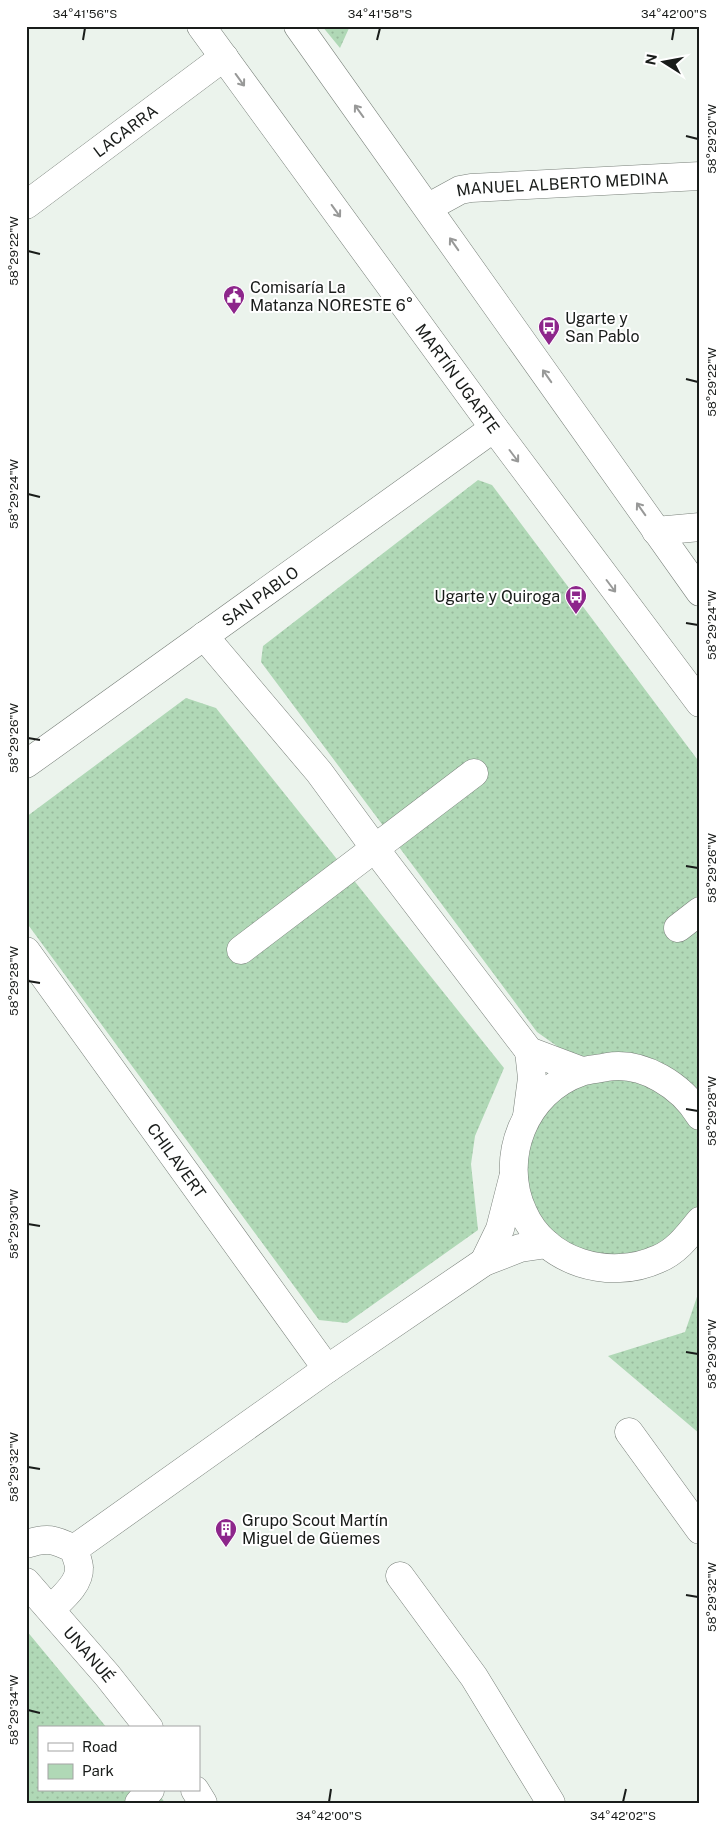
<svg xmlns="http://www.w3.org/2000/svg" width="726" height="1829" viewBox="0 0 726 1829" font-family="'Public Sans',sans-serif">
	<defs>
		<pattern id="green-dots" width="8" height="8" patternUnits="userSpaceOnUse" patternTransform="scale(1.25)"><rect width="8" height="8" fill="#b0d8b6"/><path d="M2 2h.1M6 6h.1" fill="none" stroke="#97b99c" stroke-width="1.8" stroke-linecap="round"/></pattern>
	</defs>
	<rect width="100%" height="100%" fill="#ebf3ec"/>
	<path fill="url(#green-dots)" d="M 322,26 L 350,26 L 340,48 Z
		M 478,480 L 492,485 L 700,763 L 700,1092 L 672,1070 L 578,1061 L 537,1032 L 261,662 L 263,646 Z
		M 186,698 L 216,708 L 504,1068 L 475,1136 L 471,1164 L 478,1230 L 347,1323 L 319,1320 L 26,922 L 26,817 Z
		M 616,1076 L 648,1082 L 697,1123 L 700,1131 L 700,1213 L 657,1256 L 571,1254 L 531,1212 L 523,1154 L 534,1123 L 555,1099 L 583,1082 Z
		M 700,1288 L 700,1434 L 608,1356 L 685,1332 Z
		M 26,1630 L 107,1728 L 39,1728 L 39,1790 L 156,1790 L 165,1803 L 26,1803 Z"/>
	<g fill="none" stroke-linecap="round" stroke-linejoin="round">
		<g stroke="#79807a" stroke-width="29">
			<g id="minor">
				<path id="s1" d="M 201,26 L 494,428 L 700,703"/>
				<path d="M 298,26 L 700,592"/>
				<path id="s2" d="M 26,205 L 224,57"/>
				<path id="s3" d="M 429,207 L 460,190 L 471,188 L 700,176"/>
				<path d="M 656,531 L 700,527"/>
				<path d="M 204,636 L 319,772 L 385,862 L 529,1051 L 582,1071"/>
				<path id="s4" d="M 26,764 L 494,428"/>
				<path d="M 678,928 L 700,911"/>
				<path d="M 241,950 L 474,773"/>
				<path id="s5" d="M 26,951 L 327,1369"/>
				<path d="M 527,1116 L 532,1078 L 529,1051"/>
				<path d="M 700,1116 C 682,1086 643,1061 607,1067 C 599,1069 589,1069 581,1072 C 525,1091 498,1158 523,1212 C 545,1263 610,1281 658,1259 C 676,1252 688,1236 700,1221"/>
				<path d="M 484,1262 L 500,1229 L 513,1178"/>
				<path d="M 629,1432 L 700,1530"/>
				<path d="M 26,1544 C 47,1537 54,1539 74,1549 C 75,1554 79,1562 79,1568 C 80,1584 61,1599 51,1609"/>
				<path d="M 74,1549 L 327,1369 L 484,1262 L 520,1248 L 547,1244"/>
				<path d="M 400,1576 L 474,1677 L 551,1803"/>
				<path id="s6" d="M 26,1582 L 107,1675 L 149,1728"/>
				<path d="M 195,1790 L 203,1803"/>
				<path d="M 139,1803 L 150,1790"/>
			</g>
		</g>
		<use href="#minor" stroke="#fff" stroke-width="28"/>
	</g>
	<defs><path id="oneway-shaft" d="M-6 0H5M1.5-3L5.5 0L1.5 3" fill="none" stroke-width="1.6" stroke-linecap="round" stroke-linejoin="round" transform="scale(1.25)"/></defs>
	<g stroke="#989998">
		<use href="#oneway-shaft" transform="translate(240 80) rotate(54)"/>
		<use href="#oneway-shaft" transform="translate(359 111) rotate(-126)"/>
		<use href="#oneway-shaft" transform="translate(336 211) rotate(54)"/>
		<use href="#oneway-shaft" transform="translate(454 244) rotate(-125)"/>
		<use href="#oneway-shaft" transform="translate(547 376) rotate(-125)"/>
		<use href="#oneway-shaft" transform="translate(514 456) rotate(53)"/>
		<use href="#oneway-shaft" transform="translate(641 509) rotate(-125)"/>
		<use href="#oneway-shaft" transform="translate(611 586) rotate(53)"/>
	</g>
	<path fill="none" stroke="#191c1a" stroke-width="2" d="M 83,40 L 85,28M 377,40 L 380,28M 672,40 L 674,28M 686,136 L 698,139M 28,251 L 40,254M 686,379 L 698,382M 28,494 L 40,497M 686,623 L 698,625M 28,738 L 40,740M 686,866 L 698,868M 28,981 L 40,983M 686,1109 L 698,1111M 28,1224 L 40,1226M 686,1352 L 698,1354M 28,1467 L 40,1469M 686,1595 L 698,1597M 28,1710 L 40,1713M 329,1802 L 331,1789M 623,1802 L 626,1789"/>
	<defs>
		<g id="civic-pin" transform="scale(1.125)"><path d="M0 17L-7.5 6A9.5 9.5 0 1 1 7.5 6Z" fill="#8d268b" stroke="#fff"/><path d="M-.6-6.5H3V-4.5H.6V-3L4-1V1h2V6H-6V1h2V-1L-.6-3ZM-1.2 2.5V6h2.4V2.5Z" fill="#fff"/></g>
		<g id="bus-pin" transform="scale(1.125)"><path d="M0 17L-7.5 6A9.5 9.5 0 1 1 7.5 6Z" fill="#8d268b" stroke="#fff"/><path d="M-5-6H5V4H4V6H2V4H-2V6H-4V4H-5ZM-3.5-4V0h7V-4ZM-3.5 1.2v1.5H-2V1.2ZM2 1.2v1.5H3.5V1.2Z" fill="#fff"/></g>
		<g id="building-pin" transform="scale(1.125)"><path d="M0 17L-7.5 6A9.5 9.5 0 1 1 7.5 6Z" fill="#8d268b" stroke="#fff"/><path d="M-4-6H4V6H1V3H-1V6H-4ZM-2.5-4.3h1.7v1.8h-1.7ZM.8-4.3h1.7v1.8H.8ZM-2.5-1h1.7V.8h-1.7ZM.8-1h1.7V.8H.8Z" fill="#fff"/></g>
	</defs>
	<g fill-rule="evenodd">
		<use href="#civic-pin" x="234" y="296"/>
		<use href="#bus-pin" x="549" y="327"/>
		<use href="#bus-pin" x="576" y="596"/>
		<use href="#building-pin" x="226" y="1529"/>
	</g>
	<g text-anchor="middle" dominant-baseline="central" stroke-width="4" stroke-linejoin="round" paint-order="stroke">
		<g font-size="16" fill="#191c1a" stroke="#fff">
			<text stroke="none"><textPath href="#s2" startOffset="124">LACARRA</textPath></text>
			<text stroke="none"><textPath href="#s3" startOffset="138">MANUEL ALBERTO MEDINA</textPath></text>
			<text stroke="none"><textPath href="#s1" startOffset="436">MARTÍN UGARTE</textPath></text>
			<text stroke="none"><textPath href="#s4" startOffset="288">SAN PABLO</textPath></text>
			<text stroke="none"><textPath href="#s5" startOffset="258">CHILAVERT</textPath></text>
			<text stroke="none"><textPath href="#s6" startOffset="96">UNANUÉ</textPath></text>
		</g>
		<g font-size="16" fill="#191c1a" stroke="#fff" text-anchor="start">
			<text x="250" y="287">Comisaría La<tspan x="250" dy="18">Matanza NORESTE 6°</tspan></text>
			<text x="565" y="318">Ugarte y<tspan x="565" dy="18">San Pablo</tspan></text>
			<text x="560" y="596" text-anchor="end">Ugarte y Quiroga</text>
			<text x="242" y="1520">Grupo Scout Martín<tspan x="242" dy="18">Miguel de Güemes</tspan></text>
		</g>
	</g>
	<rect width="726" height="1829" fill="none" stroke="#ffffff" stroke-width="55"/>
	<rect x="38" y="1726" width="162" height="65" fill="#ffffff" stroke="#a3a4a3"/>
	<rect x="48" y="1743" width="25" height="8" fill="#ffffff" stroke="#a3a4a3"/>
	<text x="82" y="1752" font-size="15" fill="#191c1a">Road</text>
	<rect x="48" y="1764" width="25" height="15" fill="#b0d8b6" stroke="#a3a4a3"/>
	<text x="82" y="1776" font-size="15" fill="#191c1a">Park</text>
	<g transform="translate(664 62) rotate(281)" stroke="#ffffff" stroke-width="4" paint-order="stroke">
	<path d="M0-4L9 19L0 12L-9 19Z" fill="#191c1a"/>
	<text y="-8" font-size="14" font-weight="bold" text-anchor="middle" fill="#191c1a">N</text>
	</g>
	<rect x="28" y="28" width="670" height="1774" fill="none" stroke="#191c1a" stroke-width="2"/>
	<g font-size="12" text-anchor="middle" fill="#191c1a">
		<text x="85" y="18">34°41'56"S</text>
		<text x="380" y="18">34°41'58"S</text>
		<text x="674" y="18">34°42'00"S</text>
		<text transform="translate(712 139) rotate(-90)" y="4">58°29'20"W</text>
		<text transform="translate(14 251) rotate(-90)" y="4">58°29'22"W</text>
		<text transform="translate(712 382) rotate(-90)" y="4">58°29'22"W</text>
		<text transform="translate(14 494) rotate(-90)" y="4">58°29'24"W</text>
		<text transform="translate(712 625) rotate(-90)" y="4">58°29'24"W</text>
		<text transform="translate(14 738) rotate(-90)" y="4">58°29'26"W</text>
		<text transform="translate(712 868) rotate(-90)" y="4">58°29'26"W</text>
		<text transform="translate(14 981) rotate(-90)" y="4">58°29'28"W</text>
		<text transform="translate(712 1111) rotate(-90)" y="4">58°29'28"W</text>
		<text transform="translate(14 1224) rotate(-90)" y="4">58°29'30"W</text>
		<text transform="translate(712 1354) rotate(-90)" y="4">58°29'30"W</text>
		<text transform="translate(14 1467) rotate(-90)" y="4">58°29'32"W</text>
		<text transform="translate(712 1597) rotate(-90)" y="4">58°29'32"W</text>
		<text transform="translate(14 1710) rotate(-90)" y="4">58°29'34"W</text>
		<text x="329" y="1820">34°42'00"S</text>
		<text x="623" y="1820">34°42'02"S</text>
	</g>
</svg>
